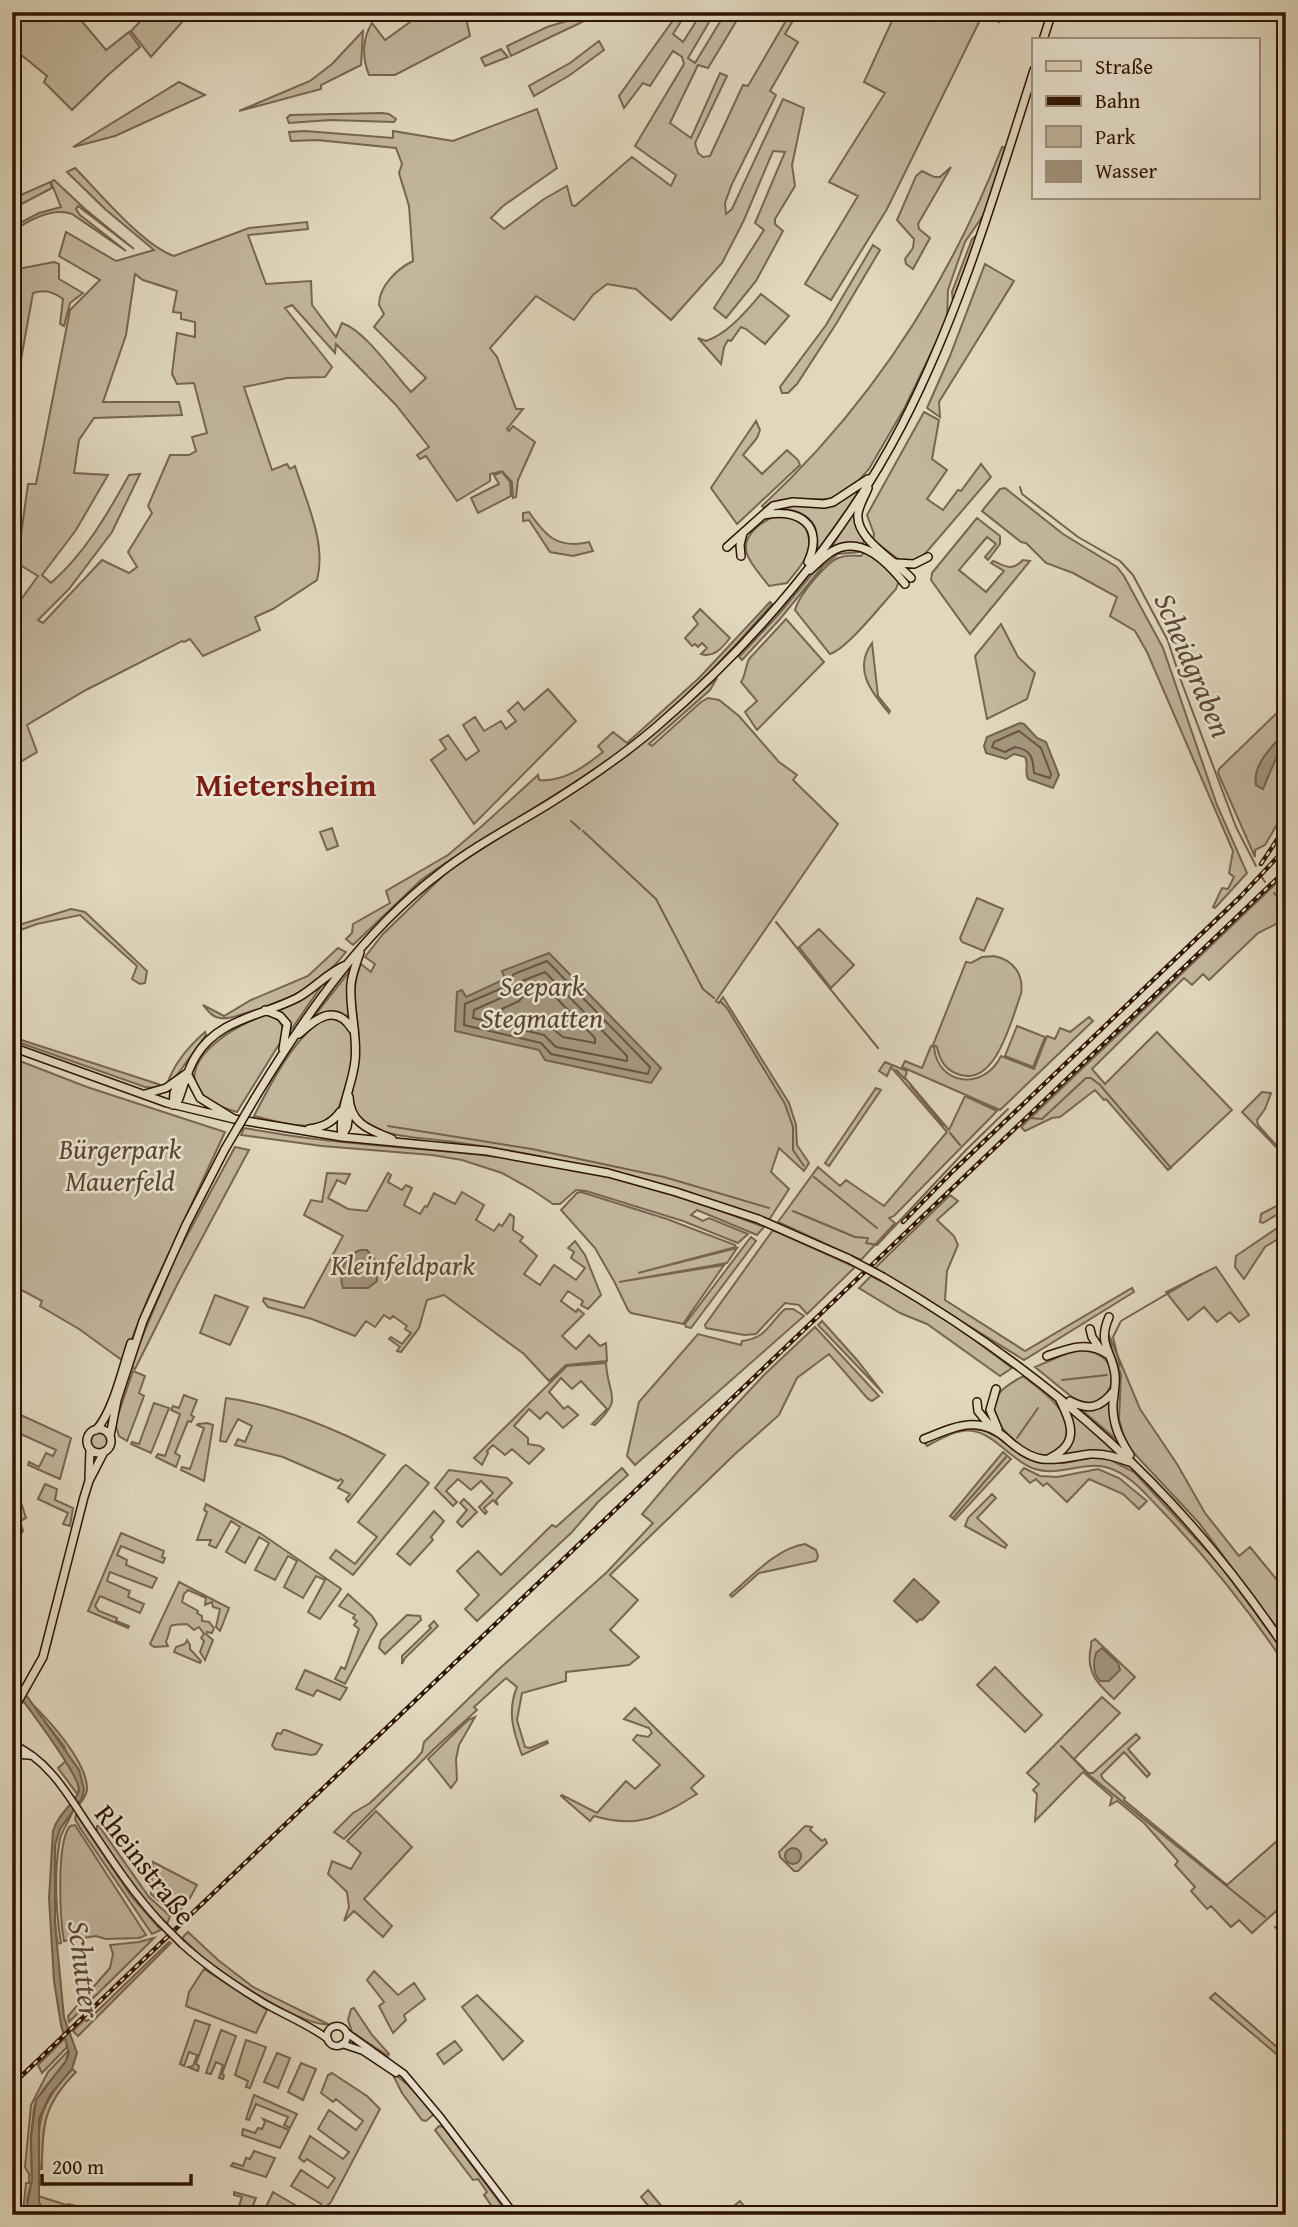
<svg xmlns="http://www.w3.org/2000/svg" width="1298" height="2227" viewBox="0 0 1298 2227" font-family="'Gentium Book Plus',serif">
	<rect width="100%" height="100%" fill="#e0d7bd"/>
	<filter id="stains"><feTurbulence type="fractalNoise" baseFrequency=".00286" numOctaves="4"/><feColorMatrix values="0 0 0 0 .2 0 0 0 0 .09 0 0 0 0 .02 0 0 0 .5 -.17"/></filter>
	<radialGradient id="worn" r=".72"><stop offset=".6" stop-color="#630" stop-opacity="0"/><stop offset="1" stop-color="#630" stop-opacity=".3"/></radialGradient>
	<path fill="#c2b69d" stroke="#786550" stroke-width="2" fill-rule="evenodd" d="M 12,12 L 74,12 L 106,50 L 129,32 L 140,47 L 107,76 L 72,110 L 44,82 L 47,76 L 20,54 L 12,63 Z
		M 149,12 L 191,12 L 151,57 L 131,31 Z
		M 424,12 L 489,12 L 467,22 L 470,36 L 395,75 L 369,75 C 362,58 362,39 372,23 L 385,40 Z
		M 679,12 L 687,12 L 673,34 L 683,42 L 702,12 L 715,12 L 688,58 L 695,63 L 726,12 L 731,12 L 730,16 L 737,20 L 708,68 L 698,65 L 670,123 L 691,138 L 720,73 L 727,76 L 695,143 L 698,153 L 703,157 L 710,156 L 743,85 L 748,86 L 791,12 L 798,12 L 785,34 L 798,42 L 770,91 L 776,95 L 732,184 L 725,203 L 726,214 L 732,209 L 783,99 L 804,108 L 792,165 L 795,186 L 775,219 L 775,224 L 783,231 L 756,281 L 726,318 L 714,308 L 764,230 L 755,223 L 785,152 L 773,151 L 744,220 L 722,263 L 671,320 L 636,289 L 607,284 L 593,295 L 574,320 L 536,296 L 490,348 L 497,357 L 516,409 L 523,409 L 507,429 L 509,431 L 513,426 L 535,442 L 518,480 L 516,497 L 513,498 L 512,482 L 502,471 L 490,474 L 490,481 L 457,501 L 426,456 L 420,459 L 417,455 L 429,447 L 396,405 L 336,344 L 335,353 L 292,305 L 285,308 L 332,367 L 325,377 L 287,378 L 244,387 L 272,470 L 287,464 L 290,469 L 295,466 C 306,501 327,544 317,580 L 273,609 L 255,617 L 260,630 L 203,656 L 190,639 L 184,642 L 182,641 L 86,690 L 27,725 L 37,752 L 12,767 L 12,612 L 38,576 L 20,565 L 12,579 L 12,557 L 18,557 L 28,484 L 36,484 L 70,310 L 100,280 L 59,256 L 66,232 L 116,261 L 154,250 L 105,209 L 67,172 L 75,168 C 99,192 143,246 174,256 L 249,228 L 307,222 L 308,229 L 248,235 L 266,284 L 311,281 L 312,305 L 336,337 L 342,323 C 367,332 393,373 411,392 L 426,378 L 374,327 L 384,314 L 379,305 C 379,286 397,269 413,261 L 409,206 L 399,173 L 402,164 L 396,148 L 317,140 L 291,141 L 289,132 L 305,131 L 393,138 L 393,131 L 453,141 L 537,109 L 557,168 L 503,206 L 491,218 L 504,229 L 544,199 L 567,186 L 572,205 L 575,206 L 632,157 L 671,186 L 676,175 L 635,146 L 684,64 L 682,57 L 673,51 L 650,86 L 643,83 L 624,108 L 619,96 ZM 135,274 L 143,280 L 177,291 L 173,312 L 181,313 L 181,319 L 195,322 L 195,337 L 177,333 L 172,374 L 177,384 L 194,383 L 207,433 L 192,437 L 196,451 L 189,455 L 170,455 L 148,506 L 152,513 L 128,552 L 137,567 L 129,573 L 102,560 L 43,623 L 38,620 L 69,589 L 112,532 L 140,474 L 129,475 C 107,515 85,553 51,583 L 42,575 L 76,530 L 108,475 L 74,473 L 79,440 L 94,418 L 182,415 L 179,402 L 103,402 L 126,335 Z
		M 896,12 L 1002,12 L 999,22 L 983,14 L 887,209 L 831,300 L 805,284 L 858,196 L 829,182 L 885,93 L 864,82 Z
		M 583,13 L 585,13 L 587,19 L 582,22 L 511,56 L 507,46 L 547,27 L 580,17 Z
		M 363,31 L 361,65 L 321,85 L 321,89 L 239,111 L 310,81 L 332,64 Z
		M 599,41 L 604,50 L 570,75 L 534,96 L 529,86 L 570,63 Z
		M 501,49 L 508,57 L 485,66 L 481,58 Z
		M 179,82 L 205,95 L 115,136 L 73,147 Z
		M 382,113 L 389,114 L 396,119 L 394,122 L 330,120 L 289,123 L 287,118 L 290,115 Z
		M 1002,147 L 1005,148 L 984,214 L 965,242 L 956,267 L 948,290 L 947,320 L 905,407 L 869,469 L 854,486 L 832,499 L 781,500 L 764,508 L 762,506 C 870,406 949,284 1002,147 Z
		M 951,167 L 918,224 L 919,229 L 930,238 L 913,269 L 906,264 L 905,259 L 913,248 L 914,239 L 897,220 L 916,176 L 922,171 L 934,177 L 940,177 Z
		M 54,180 L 85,209 L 134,249 L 78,206 L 76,209 L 80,215 L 126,251 L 72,214 C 52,207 29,220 12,232 L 12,227 L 39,213 L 61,207 L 51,182 Z
		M 50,182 L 52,188 L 12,209 L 12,199 Z
		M 977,235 L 953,303 L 952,292 L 972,239 Z
		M 873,245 L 880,250 L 836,324 L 797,384 L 788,393 L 782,393 L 780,387 L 826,325 Z
		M 54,262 L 59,264 L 59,279 L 83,293 L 70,303 L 64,326 L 60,324 L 63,299 C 53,292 45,289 33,293 L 12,409 L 12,270 Z
		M 985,264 L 1014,281 L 939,402 L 940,417 L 927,408 L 950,356 Z
		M 761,294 L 789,316 L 765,344 L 746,329 L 741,327 L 731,341 L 728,340 L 724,347 L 721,364 L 698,338 L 706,341 C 728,334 746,311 761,294 Z
		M 924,412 L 939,420 L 932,459 L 947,470 L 927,499 L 943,510 L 958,490 L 961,491 L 981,464 L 991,477 L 918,562 L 902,562 L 873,540 L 874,534 L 867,515 Z
		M 756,421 L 760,430 L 757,438 L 743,455 L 762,474 L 787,450 L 798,460 L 800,465 L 737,524 L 711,488 Z
		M 502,472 L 510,482 L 511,496 L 478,513 L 471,498 L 499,484 L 494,475 Z
		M 1005,488 L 1063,534 L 1117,567 L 1124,576 L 1163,648 L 1217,805 L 1247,873 L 1215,908 L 1213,907 L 1222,888 L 1228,889 L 1234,877 L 1229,873 L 1233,851 L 1147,652 L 1135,631 L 1110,616 L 1117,597 L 1073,573 L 1046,563 L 1026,543 L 1021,542 L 982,511 L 1000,489 Z
		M 857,490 L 859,492 L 818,550 C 817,544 817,532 815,527 C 807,512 790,507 774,510 L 779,505 L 832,505 Z
		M 855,510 L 865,540 L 862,544 C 849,543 840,544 829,551 Z
		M 529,512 C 546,537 558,549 589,542 L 593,551 L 573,556 L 550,552 L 529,520 L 523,521 L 523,513 Z
		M 781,514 L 803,522 C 818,550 804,562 787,583 L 769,586 C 754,566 733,549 756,528 C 764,521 771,517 781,514 Z
		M 977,518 L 1000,536 L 1000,544 L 988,560 L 985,557 L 996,544 L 987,537 L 959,570 L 986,592 L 1004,571 L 991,563 L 993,561 C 1006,566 1011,572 1023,560 L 1030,561 L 970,634 L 931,580 L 932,573 Z
		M 855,549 L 861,550 L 860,552 L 838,554 L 823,566 L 780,619 L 742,660 L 739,657 L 778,615 L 822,562 L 839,551 Z
		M 865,551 L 883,564 L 899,581 L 896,589 C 882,604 847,649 830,654 L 795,610 C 799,595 825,564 838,558 C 846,555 853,555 861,556 Z
		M 770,602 L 772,604 C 727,655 682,705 627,746 C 567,791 501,826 438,868 L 421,880 L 353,945 L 346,939 L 352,933 L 353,924 L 390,903 L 386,891 L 448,855 L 482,826 L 538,775 L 539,780 C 564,782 584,767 603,752 L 598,746 L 613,732 L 627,743 L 699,678 Z
		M 700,609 L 730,638 C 722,648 714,658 701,654 L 707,648 L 702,643 L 698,647 L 695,644 L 692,646 L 685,638 L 698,624 L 693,617 Z
		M 786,619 L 824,662 L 757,730 L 745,712 L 757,701 L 741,682 C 746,675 745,667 749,659 Z
		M 1001,624 L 1018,657 L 1035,673 L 1027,699 L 987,719 L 975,656 Z
		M 872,643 L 878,696 L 890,711 L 889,713 C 871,692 853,669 872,643 Z
		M 717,678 L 710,690 L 649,744 L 652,746 L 701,702 L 708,698 L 719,700 L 739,716 L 779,762 L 797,775 L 793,780 L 838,824 L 716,1001 L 719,1003 L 723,997 L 789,1103 L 796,1125 L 797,1145 L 809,1163 L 804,1171 L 779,1148 L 771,1172 L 789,1189 L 769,1220 C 664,1183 557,1155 446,1141 C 419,1137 380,1138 360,1118 C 356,1114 353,1110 352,1105 C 350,1087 358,1065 359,1047 C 360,1018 348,991 361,964 L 371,972 L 375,964 L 365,957 L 383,934 L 448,871 L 628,755 Z
		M 548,689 L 576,721 L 474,824 L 431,760 L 446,749 L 440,740 L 448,735 L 466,760 L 479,751 L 463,725 L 475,717 L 484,731 L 501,721 L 506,729 L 516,721 L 508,711 L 518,702 L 524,710 Z
		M 1286,704 L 1286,809 L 1265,845 L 1255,850 L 1255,857 L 1218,773 L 1219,769 Z
		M 332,828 L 338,846 L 327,850 L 320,832 Z
		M 1286,874 L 1286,933 L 1278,923 L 1258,933 L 1209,980 L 1203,974 L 1192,985 L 1184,978 L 1092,1069 L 1105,1084 L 1157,1032 L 1232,1110 L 1168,1170 L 1106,1099 L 1104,1100 L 1095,1090 L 1060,1117 L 1052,1118 L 1025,1131 L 1021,1127 Z
		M 977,898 L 1003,909 L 984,951 L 962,942 L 960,938 Z
		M 71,909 L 85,912 L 147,971 L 145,983 L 140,984 L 132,979 L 137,966 L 80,915 L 37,924 L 12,933 L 12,927 Z
		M 819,929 L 854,965 L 831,988 L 799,947 Z
		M 338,948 L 346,952 C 318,988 289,1000 246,1013 C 238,1015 228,1020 220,1018 C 212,1017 208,1011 203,1005 L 224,1016 L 251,1000 L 308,976 Z
		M 994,956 C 1014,960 1024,975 1021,994 C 1011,1020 995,1092 955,1073 C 944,1068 939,1058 937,1047 L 933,1045 L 966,962 L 971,963 L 982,957 Z
		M 349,972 L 351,973 L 352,1022 L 343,1015 L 312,1019 Z
		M 322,985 L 291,1030 L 289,1025 L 273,1010 L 307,995 Z
		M 268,1015 C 281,1019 284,1025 283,1038 L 237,1112 C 227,1109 216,1106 207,1099 C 165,1066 239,1021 268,1015 Z
		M 1089,1017 L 1093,1021 L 1000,1110 L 902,1067 L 905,1061 L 922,1068 L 931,1046 L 934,1047 C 938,1087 985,1090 1001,1056 L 1034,1069 L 1047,1036 L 1055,1039 L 1060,1028 L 1070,1032 Z
		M 327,1018 L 337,1018 C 342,1022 347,1025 349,1030 C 359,1050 346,1095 335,1114 C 316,1136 277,1121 254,1116 C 269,1087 296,1032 327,1018 Z
		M 1017,1026 L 1045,1037 L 1033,1067 L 1005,1056 Z
		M 205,1032 L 206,1035 L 177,1075 L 167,1084 C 174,1064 189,1046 205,1032 Z
		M 12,1037 L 158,1084 L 162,1086 L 158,1088 L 145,1087 L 12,1040 Z
		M 12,1058 L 87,1087 L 225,1132 L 149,1296 L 123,1361 L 79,1329 L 40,1306 L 42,1301 L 12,1285 Z
		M 885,1062 L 907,1071 L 905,1078 L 949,1130 L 965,1096 L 997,1111 L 894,1216 L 889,1218 L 895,1223 L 861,1260 L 778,1222 L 818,1167 L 840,1186 L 846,1180 L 884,1206 L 947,1132 L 891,1067 L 887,1076 L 879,1071 Z
		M 876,1088 L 881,1090 L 829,1166 L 825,1163 Z
		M 1262,1092 L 1271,1093 L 1265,1109 L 1257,1120 L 1258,1125 L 1278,1147 L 1286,1143 L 1286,1148 L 1280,1151 L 1242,1112 Z
		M 244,1128 C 274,1133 303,1138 333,1141 C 406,1149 478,1152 550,1164 C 624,1177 695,1200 764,1227 L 757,1235 L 697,1210 L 691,1215 L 703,1221 L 709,1218 L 748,1234 L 738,1243 L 683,1221 L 586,1191 L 576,1190 L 560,1204 L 553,1204 L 531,1189 L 502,1173 L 462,1160 L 432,1155 L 322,1146 L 241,1135 Z
		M 235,1147 L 249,1150 L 179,1281 L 135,1369 L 130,1366 L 177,1254 Z
		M 327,1173 L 350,1174 L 345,1184 L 337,1180 L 328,1198 L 348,1209 L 367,1211 L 388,1173 L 391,1175 L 388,1182 L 402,1190 L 406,1185 L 412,1188 L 404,1205 L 420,1214 L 425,1206 L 427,1207 L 434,1193 L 455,1204 L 462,1192 L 484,1205 L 476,1220 L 494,1231 L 499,1224 L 502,1226 L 510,1214 L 514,1217 L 513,1230 L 523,1237 L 520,1241 L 537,1256 L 524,1274 L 540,1285 L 554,1265 L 576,1280 L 585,1268 L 571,1258 L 574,1252 L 568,1248 L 575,1241 L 585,1255 L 601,1295 L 588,1309 L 581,1305 L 583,1301 L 568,1291 L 561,1301 L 576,1312 L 578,1309 L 584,1314 L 562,1336 L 576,1349 L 589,1335 L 600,1346 L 606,1343 L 607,1361 L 566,1365 L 549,1381 L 524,1354 L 444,1295 L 427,1300 L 419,1328 L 401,1352 L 397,1351 L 400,1347 L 389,1339 L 391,1337 L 402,1344 L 411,1333 L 405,1329 L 407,1326 L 393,1316 L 390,1319 L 384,1315 L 375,1327 L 366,1321 L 355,1336 L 312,1319 L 268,1307 L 263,1301 L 264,1298 L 304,1308 L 343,1236 L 304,1215 L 311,1200 L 322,1202 Z
		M 581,1192 L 667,1219 L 735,1245 L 736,1247 L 638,1273 L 737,1248 L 727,1263 L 619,1282 L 724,1265 L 683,1324 L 631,1313 L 628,1310 L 615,1283 L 595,1248 L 561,1210 L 577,1193 Z
		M 950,1195 L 958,1201 L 937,1220 L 954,1236 L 958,1245 L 947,1271 L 945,1300 L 1025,1351 L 1132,1288 L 1134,1292 L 1024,1360 L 875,1268 Z
		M 1286,1201 L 1286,1209 L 1263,1223 L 1260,1222 L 1261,1214 Z
		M 1286,1222 L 1286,1234 L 1265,1247 L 1244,1279 L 1235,1267 L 1236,1256 Z
		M 773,1230 L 855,1267 L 807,1314 L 799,1305 L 785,1303 L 756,1334 L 744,1335 L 706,1328 L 705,1325 Z
		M 751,1237 L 756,1241 L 691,1328 L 686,1327 L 685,1324 Z
		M 1216,1267 L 1249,1315 L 1239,1322 L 1230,1312 L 1217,1322 L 1204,1307 L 1188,1320 L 1166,1292 Z
		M 871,1276 C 922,1300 967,1334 1012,1368 L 1000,1376 L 927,1324 L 900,1313 L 859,1288 Z
		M 215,1295 L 248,1307 L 230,1345 L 200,1333 Z
		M 785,1309 L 793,1309 L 804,1316 L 635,1465 L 627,1456 L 639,1402 L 698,1334 L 741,1345 L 742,1341 C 767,1338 768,1324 785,1309 Z
		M 822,1321 L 857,1360 L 883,1393 L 818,1325 Z
		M 815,1327 L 879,1396 L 872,1401 L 868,1399 L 829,1354 L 797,1378 L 779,1415 L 735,1454 L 610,1575 L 638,1600 L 610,1630 L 639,1657 L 629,1665 L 566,1672 L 566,1681 L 522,1693 L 517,1720 L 525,1747 L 530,1748 L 547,1741 L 548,1743 L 522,1755 C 513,1731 507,1711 517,1687 L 506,1678 L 474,1707 L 477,1710 L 434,1749 L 344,1839 L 334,1832 L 353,1813 L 370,1803 L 416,1759 L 422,1752 L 424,1742 L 498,1670 L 607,1572 L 653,1523 L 642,1514 L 719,1423 L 764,1375 Z
		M 1109,1335 L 1140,1409 L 1177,1464 L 1205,1513 L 1239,1556 L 1250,1547 L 1286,1591 L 1286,1641 L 1199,1523 L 1131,1450 L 1123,1434 L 1119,1419 L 1121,1374 L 1112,1350 Z
		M 1077,1349 C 1114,1352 1125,1380 1096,1405 L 1078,1402 L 1035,1367 Z
		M 606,1363 C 608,1398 624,1397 595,1425 L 592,1424 L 607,1409 L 581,1381 L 572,1389 L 561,1378 L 549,1392 L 564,1409 L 568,1406 L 578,1415 L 563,1428 L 547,1412 L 540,1419 L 529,1409 L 514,1426 L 528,1438 L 528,1444 L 540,1446 L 544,1449 L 529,1464 L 512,1449 L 505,1455 L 493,1445 L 487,1451 L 488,1453 L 482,1465 L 474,1458 L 567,1366 Z
		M 133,1371 L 145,1376 L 139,1393 L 144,1396 L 127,1441 L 119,1436 L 116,1426 L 117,1418 Z
		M 1023,1376 C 1047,1395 1076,1412 1064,1447 C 1059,1449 1053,1454 1048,1455 C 1028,1459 999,1429 993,1412 C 996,1390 1005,1387 1023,1376 Z
		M 184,1395 L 197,1400 L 191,1415 L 194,1417 L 191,1422 L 188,1421 L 175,1453 L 180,1456 L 176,1467 L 156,1457 L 158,1454 L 165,1456 L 180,1414 L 171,1410 L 173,1406 L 179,1408 Z
		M 226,1398 C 278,1405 339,1430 385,1455 L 348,1502 L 346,1499 L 350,1494 L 338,1488 L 343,1481 L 341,1479 L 338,1481 L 283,1457 L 235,1445 L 238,1439 L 245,1442 L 252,1426 L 238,1419 L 226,1442 L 220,1441 Z
		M 1111,1398 L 1112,1427 L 1117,1440 L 1083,1411 L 1103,1406 Z
		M 154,1403 L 169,1408 L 151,1453 L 131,1444 L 132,1442 L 139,1444 Z
		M 1066,1407 L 1123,1457 L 1112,1453 L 1058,1457 L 1073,1427 Z
		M 12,1411 L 71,1438 L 60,1479 L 28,1465 L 29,1462 L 39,1467 L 46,1453 L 53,1456 L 56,1450 L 12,1430 Z
		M 207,1423 L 213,1425 L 204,1481 L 181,1470 L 182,1467 L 190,1469 L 204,1428 L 197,1425 L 198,1424 Z
		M 968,1427 L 992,1432 L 1032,1459 L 1043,1463 L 1064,1463 L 1096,1457 L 1105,1457 L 1134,1472 L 1220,1565 L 1282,1649 L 1286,1655 L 1286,1666 C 1249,1610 1209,1560 1162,1511 C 1146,1495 1131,1475 1109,1468 C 1084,1460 1060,1477 1035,1469 C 1024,1466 1016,1458 1008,1452 C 975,1423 964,1426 927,1446 L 925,1443 L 942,1434 Z
		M90 1440a9 9 0 1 1 18 0a9 9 0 1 1-18 0Z
		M 1003,1452 L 1011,1459 L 955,1520 L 950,1516 Z
		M 406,1465 L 429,1483 L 353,1575 L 330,1558 L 336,1550 L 355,1564 L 377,1537 L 358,1522 L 403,1467 Z
		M 622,1468 L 628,1475 L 598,1502 L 572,1532 L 477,1621 L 465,1609 L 479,1595 L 457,1571 L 478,1551 L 501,1575 L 552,1525 L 556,1527 Z
		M 1024,1468 L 1040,1476 L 1057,1477 L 1098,1469 L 1119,1478 L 1147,1501 L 1139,1509 L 1123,1494 L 1089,1479 L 1067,1502 L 1047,1483 L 1043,1486 L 1036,1479 L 1030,1483 L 1020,1473 Z
		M 449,1470 L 507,1478 L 512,1483 L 496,1500 L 498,1505 L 493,1500 L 484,1508 L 487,1512 L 485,1514 L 479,1507 L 493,1493 L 481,1481 L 471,1490 L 458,1479 L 446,1491 L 457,1502 L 453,1506 L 435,1488 Z
		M 12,1474 L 26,1518 L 20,1521 L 23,1531 L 15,1541 L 12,1541 Z
		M 45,1484 L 57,1489 L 55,1500 L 73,1508 L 70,1526 L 63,1524 L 68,1513 L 38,1499 Z
		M 992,1494 L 996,1498 L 977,1518 L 1007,1545 L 1005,1548 L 965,1526 L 968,1518 Z
		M 464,1499 L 477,1512 L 462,1527 L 457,1522 L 467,1510 L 460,1503 Z
		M 206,1504 L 260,1533 L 340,1588 L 341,1589 L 320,1619 L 308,1612 L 325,1580 L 316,1576 L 303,1598 L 284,1587 L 297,1561 L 288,1556 L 275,1580 L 255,1570 L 269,1543 L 259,1537 L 245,1563 L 226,1552 L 240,1527 L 231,1521 L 216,1548 L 209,1545 L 211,1540 L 197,1540 L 207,1512 L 204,1510 Z
		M 434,1511 L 444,1521 L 431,1537 L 433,1540 L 410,1565 L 397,1554 Z
		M 121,1533 L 164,1551 L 162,1557 L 165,1558 L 163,1563 L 121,1546 L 117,1555 L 127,1560 L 126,1565 L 157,1578 L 152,1588 L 110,1572 L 107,1581 L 130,1591 L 128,1597 L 144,1604 L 140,1613 L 100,1596 L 95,1606 L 99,1611 L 117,1618 L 116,1621 L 129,1626 L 128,1628 L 88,1611 Z
		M 805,1544 L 816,1550 L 818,1556 L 816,1561 L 759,1573 L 732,1597 L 730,1595 C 751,1577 777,1548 805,1544 Z
		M 179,1582 L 229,1608 L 220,1631 L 216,1627 L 220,1609 L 213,1607 L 212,1602 L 205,1605 L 206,1598 L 188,1590 L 184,1594 L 182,1602 L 198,1611 L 197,1613 L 202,1616 L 202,1621 L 209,1622 L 214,1628 L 212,1633 L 207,1632 L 206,1634 L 213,1640 L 205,1660 L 200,1652 L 204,1641 L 201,1638 L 204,1634 L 199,1627 L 194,1630 L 187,1624 C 164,1626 174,1622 166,1642 L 168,1646 L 154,1647 L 150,1644 Z
		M 348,1594 L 372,1616 L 377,1624 L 345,1684 L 335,1679 L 341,1667 L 345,1669 L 359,1629 L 354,1625 L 357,1621 L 353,1618 L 355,1615 L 339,1606 Z
		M 407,1615 L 420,1616 L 421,1620 L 385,1654 L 379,1648 L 381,1640 Z
		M 434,1621 L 438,1626 L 405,1658 L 402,1664 L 402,1656 L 431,1628 L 429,1626 Z
		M 1095,1639 L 1135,1677 L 1114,1699 C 1100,1686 1087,1674 1090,1653 C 1090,1649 1092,1646 1091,1642 Z
		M 187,1640 L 190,1645 L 190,1649 L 201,1661 L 200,1663 L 174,1652 L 176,1647 L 185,1644 Z
		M 995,1667 L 1042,1715 L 1025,1732 L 977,1685 Z
		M 305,1670 L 347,1688 L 340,1700 L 317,1690 L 313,1696 L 296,1689 Z
		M 1102,1697 L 1120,1713 L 1074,1759 L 1088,1773 L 1093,1773 L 1136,1734 L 1140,1738 L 1128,1749 L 1150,1774 L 1147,1777 L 1124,1752 L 1101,1775 L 1103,1779 L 1125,1798 L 1124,1800 L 1227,1885 L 1286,1833 L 1286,1902 L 1252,1933 L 1239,1920 L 1231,1927 L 1211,1906 L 1207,1909 L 1191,1891 L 1195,1887 L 1175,1865 L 1178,1861 L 1144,1823 L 1120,1803 L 1117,1801 L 1110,1805 L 1112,1797 L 1083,1772 L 1035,1821 L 1037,1794 L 1033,1790 L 1039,1784 L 1027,1773 Z
		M 29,1701 C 48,1719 88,1762 87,1790 C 86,1796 83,1800 79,1805 L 83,1794 L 64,1746 Z
		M 635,1708 L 704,1776 L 691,1788 L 697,1794 C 660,1817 638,1829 594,1816 L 590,1821 L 561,1796 L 562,1795 L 597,1813 L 626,1781 L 635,1789 L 660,1765 L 633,1740 L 637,1735 L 648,1737 L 652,1733 L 649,1728 L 624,1719 Z
		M 475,1717 L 459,1745 L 456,1759 L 457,1780 L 451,1788 L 428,1759 L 468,1720 Z
		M 283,1730 L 286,1730 L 322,1745 L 316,1754 L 311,1755 L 275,1749 L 272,1745 L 277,1733 L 281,1734 Z
		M 66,1761 L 79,1784 L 78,1795 L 58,1768 Z
		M 73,1810 C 71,1819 63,1828 60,1839 C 54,1872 56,1911 61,1943 L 57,1944 C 54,1920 51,1861 56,1838 C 59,1827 66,1819 73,1810 Z
		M 376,1811 L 412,1847 L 364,1899 L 392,1926 L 383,1937 L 354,1911 L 344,1921 L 349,1907 L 347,1892 L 328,1874 L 332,1861 L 351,1869 L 361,1853 L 347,1841 Z
		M 76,1814 L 131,1896 L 161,1930 L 152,1934 L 80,1828 L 75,1819 Z
		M 75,1825 L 146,1935 L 139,1938 L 106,1939 L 96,1936 L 64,1941 C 60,1919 56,1843 70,1826 Z
		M 97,1826 L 99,1826 L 149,1897 L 170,1916 L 167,1924 C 139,1896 118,1864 97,1832 Z
		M 805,1826 L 812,1827 L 810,1830 L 822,1841 L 825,1839 L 827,1843 L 798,1871 L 794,1871 L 780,1857 L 779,1852 Z
		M 153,1862 L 197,1885 L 186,1905 L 174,1914 L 151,1894 Z
		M 188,1932 L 218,1960 L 253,1987 L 328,2024 C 303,2027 228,1977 206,1960 C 197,1954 190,1945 182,1938 Z
		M 154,1938 L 151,1941 L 69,2022 L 68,2016 L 110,1968 L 113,1954 L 110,1945 L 139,1942 Z
		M 169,1942 L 171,1943 L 78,2036 L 73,2031 L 84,2020 L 87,2021 Z
		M 204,1969 L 267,2010 L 256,2033 L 186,2006 L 189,1992 Z
		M 374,1971 L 398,1995 L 414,1983 L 425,1999 L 404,2015 L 406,2020 L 393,2033 L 379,2006 L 384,2002 L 367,1980 Z
		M 1215,1993 L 1286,2055 L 1286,2062 L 1210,1998 Z
		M 477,1995 L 523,2041 L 503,2060 L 462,2007 Z
		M 354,2008 L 372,2035 L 389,2054 L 388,2056 L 352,2032 L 348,2020 L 351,2009 Z
		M 195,2020 L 210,2025 L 196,2064 L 199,2066 L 198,2071 L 188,2067 L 193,2066 L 197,2055 L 189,2052 L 184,2066 L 180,2064 Z
		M 221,2030 L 236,2036 L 222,2074 L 224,2075 L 223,2079 L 219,2078 L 223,2065 L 216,2062 L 211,2074 L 206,2073 Z
		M 65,2038 L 68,2046 L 42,2073 L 38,2065 Z
		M 246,2040 L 266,2047 L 250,2088 L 246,2087 L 248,2081 L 235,2075 Z
		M 455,2041 L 462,2050 L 444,2064 L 437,2054 Z
		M 69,2050 L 66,2061 L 43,2090 L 34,2109 L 31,2137 L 32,2180 L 27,2200 L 29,2208 L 34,2213 L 23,2212 L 26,2183 L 29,2183 L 29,2174 L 25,2167 L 31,2105 L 48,2072 Z
		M 277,2053 L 290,2058 L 278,2088 L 264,2082 Z
		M 301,2063 L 316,2069 L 303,2100 L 288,2092 Z
		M 72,2069 L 76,2072 C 44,2104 42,2125 42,2169 L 40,2169 C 35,2123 40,2103 72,2069 Z
		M 391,2071 L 408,2085 L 432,2111 L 433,2115 L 426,2121 L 422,2120 L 402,2093 Z
		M 332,2073 L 367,2096 L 380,2109 L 331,2202 L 322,2211 L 318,2210 L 321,2204 L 291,2186 L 301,2170 L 328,2188 L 335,2178 L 307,2159 L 304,2162 L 299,2158 L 310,2136 L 343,2159 L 349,2152 L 318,2129 L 329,2110 L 356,2130 L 363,2121 L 336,2099 L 333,2102 L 321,2093 L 328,2075 Z
		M 254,2095 L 297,2114 L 290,2128 L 284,2125 L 288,2117 L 256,2104 L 249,2120 L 246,2119 Z
		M 263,2119 L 289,2130 L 280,2148 L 242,2135 L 243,2129 L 255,2133 L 258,2128 L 262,2129 L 265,2122 Z
		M 439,2126 L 443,2127 L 509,2215 L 498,2215 L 484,2195 L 487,2192 L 478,2179 L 473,2180 L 435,2130 Z
		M 254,2151 L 275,2158 L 266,2177 L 231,2166 L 233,2163 L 243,2166 L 246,2158 L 250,2159 Z
		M 648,2190 L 669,2215 L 656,2215 L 641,2197 Z
		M 234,2192 L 256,2198 L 249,2215 L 236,2215 L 242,2197 L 234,2195 Z
		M 273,2192 L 312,2215 L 259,2215 L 263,2207 L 266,2207 Z
		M 38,2196 L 67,2205 C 59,2211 47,2211 39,2204 Z
		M 740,2201 L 751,2215 L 723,2215 Z"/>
	<path fill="#a3957d" stroke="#74614c" stroke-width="2" d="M 1020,723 L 1024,724 L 1037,738 L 1046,742 L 1059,775 L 1053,788 L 1028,779 C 1024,771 1029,764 1025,757 L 1014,754 L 1006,759 L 986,753 L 984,746 L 987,737 Z
		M 1276,742 L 1282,744 L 1263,789 L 1256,785 C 1253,768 1266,753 1276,742 Z
		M 549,953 L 661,1068 L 651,1083 L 545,1060 L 539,1050 L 455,1031 L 457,992 L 462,990 L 466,997 L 505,979 L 502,971 Z
		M 360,1250 L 367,1250 L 376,1261 L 377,1281 L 368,1288 L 343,1288 C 338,1272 344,1256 360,1250 Z
		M 914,1579 L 939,1602 L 922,1620 L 920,1619 L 917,1622 L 894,1601 Z
		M 1102,1648 L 1118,1663 L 1120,1670 L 1109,1681 L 1100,1681 C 1093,1674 1093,1662 1096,1653 Z
		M 12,1675 L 79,1770 L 84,1789 L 82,1798 L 60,1829 L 55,1845 L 55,1924 L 64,2017 L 77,2053 L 72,2069 L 50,2095 L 39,2119 L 39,2202 L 41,2206 C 51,2210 59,2210 68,2204 L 118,2215 L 37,2213 L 34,2213 L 27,2205 L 32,2180 L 31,2137 L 36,2100 L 66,2061 L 69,2053 L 61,2025 L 54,1981 L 49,1898 L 53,1831 C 58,1813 75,1803 79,1791 C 82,1777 23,1701 12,1686 Z
		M785 1856a8 8 0 1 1 16 0a8 8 0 1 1-16 0Z"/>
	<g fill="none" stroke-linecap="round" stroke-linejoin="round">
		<path stroke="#685440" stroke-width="2" d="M 1019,731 L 1041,748 L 1051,774 L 1050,778 L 1034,773 C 1033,758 1032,750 1015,747 L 1005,752 L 992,747 L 994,742 Z
			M 547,961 L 650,1067 L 648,1074 L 551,1054 L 541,1043 L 464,1025 L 465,1004 L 507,986 L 514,974 Z
			M 545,972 L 627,1056 L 627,1061 L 556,1047 L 544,1035 L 473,1018 L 474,1010 L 512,993 L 522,981 Z
			M 543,984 L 595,1038 L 595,1043 L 563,1037 L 548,1025 L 502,1014 L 502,1009 L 519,1001 L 529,989 Z"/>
		<path stroke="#74614c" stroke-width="2" d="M 1020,487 L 1022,494 L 1078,537 L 1120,561 L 1133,575 L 1168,641 L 1180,678 L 1236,827 L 1256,866
			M 571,821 L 580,829
			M 583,831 L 656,899 L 703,989 L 714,998
			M 1261,876 L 1265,882
			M 1274,893 L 1286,907
			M 776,922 L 878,1048
			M 721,1002 L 727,1008 L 785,1104 L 793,1127 L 793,1150 L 804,1166
			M 896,1070 L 905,1079
			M 911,1086 L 943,1125
			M 1031,1118 L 1042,1119 L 1086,1078 L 1091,1078 L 1100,1085 L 1171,1168
			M 388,1126 L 532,1149 L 664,1177 L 769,1208
			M 950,1133 L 960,1145
			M 814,1177 L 877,1228
			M 793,1211 L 855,1237 L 868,1238 L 866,1243 L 877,1245 L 966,1150 L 1008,1109
			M 1120,1366 L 1113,1337 L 1121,1321 L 1201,1274
			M 1062,1380 L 1107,1375
			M 1017,1438 L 1038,1408
			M 953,1518 L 1006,1457
			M 1061,1746 L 1089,1775 L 1265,1917
			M 1275,1927 L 1286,1939"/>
		<g stroke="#2e1402" stroke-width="9">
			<path id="secondary" d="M 12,1744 C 52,1761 71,1801 95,1835 C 115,1865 135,1895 160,1922
				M 12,1754 L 33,1756
				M 182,1944 C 206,1966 234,1985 262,2002 C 284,2015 306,2023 328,2039
				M327 2036a10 10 0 1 1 20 0a10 10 0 1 1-20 0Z
				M 347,2033 L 404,2074 L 441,2118 L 515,2215
				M 342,2044 L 363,2051 L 396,2073"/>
		</g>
		<g stroke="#2e1402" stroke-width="10">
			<path id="primary" d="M 1043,40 L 1052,12
				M 868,488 C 865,496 859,505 858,514 C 855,539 896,561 911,578
				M 763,515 C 798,508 825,524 808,562
				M 727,547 L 773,506 L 793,502 L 824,504 L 833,502 L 868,479
				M 741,556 L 740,545 L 743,533
				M 896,563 L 914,564 L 928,557
				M 810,570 C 817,564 823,557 831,552 C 861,533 888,563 905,584
				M 265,1010 L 280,1016 L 287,1024 L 283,1049
				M 299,1034 C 316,1018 336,1003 352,1029
				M 12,1047 L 167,1103 L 234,1119 L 342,1137 L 487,1151 L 608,1173 L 676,1192 L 758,1219 L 849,1259
				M 187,1073 L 200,1098 L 234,1119
				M 145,1094 L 166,1088 L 187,1073
				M 349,1097 C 350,1124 370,1130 392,1139
				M 255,1098 C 305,1016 362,932 440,873 C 473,847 511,827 547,805 C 584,782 621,757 655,728 C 752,645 843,539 902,425 C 960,312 996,190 1034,70
				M 173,1105 L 178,1101 C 184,1086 187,1070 196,1056 C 218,1019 262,1016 297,998 C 314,989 328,972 346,965
				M 173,1105 L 174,1093 L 178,1082
				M 309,1129 C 323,1127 332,1123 340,1112
				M 342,1136 L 347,1127 L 350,1108
				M 342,1137 C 338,1110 352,1088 355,1061 C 358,1035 349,1010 351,984 C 352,974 357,962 360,952
				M 883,1277 C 1049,1374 1179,1488 1286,1649
				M 1109,1317 C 1097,1345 1112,1350 1115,1375 C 1116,1384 1114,1394 1113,1403 C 1112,1423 1119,1438 1130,1455
				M 1090,1329 L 1092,1337 L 1100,1349
				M 1047,1356 C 1067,1349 1088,1340 1107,1354
				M 996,1389 L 990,1410 L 998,1429
				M 1070,1401 C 1089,1411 1100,1408 1114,1391
				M 977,1402 L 978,1411 L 991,1427
				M87 1441a12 12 0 1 1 24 0a12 12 0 1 1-24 0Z
				M 96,1430 C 113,1412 123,1367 131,1343
				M 110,1436 L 117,1400 L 143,1321 L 186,1225 L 225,1149
				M 924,1439 C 957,1426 980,1414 1009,1441 C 1018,1449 1029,1457 1042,1459 C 1059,1461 1073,1456 1090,1454 C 1105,1453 1118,1458 1132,1463
				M 1050,1458 C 1081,1443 1071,1423 1059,1398
				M 89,1479 L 90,1449
				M 12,1712 L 43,1657 L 84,1497 L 89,1481 L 104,1452
				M 12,1745 L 12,1749"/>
		</g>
		<use href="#secondary" stroke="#ebe5d4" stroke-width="6"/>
		<use href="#primary" stroke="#e0d7bd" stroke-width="7"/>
		<g stroke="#2e1402" stroke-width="4.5">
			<path id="rail" d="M 1261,864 L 1286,826
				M 903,1222 L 953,1171 L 1240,897 L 1286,848
				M 12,2085 L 1286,870"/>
		</g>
		<use href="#rail" stroke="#ebe5d4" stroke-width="2" stroke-dasharray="5" stroke-linecap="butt"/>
		<g stroke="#2e1402" stroke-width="9" stroke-linecap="butt">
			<path id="secondary-bridge" d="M 160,1922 L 182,1944"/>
		</g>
		<g stroke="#2e1402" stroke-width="10" stroke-linecap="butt">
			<path id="primary-bridge" d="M 225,1149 L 255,1098
				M 849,1259 L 883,1277"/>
		</g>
		<use href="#secondary-bridge" stroke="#ebe5d4" stroke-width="6"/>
		<use href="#primary-bridge" stroke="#e0d7bd" stroke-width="7"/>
	</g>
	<g text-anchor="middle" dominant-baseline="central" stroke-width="5" stroke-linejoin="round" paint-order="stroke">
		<g font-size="28" font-style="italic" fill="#5a4530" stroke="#ebe5d4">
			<text x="542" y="985">Seepark<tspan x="542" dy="32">Stegmatten</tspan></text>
			<text x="120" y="1148">Bürgerpark<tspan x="120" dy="32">Mauerfeld</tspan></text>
			<text x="403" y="1264">Kleinfeldpark</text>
		</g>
		<g font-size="28" fill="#2e1402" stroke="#ebe5d4">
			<text transform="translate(146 1864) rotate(52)">Rheinstraße</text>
		</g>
		<g font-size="30" font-style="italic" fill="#5d4833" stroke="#ebe5d4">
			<text transform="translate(1194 665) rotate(67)">Scheidgraben</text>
			<text transform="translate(85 1969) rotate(83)">Schutter</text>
		</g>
		<g font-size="32" font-weight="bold" fill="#7a1f14" stroke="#ebe5d4">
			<text x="286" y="784">Mietersheim</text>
		</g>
	</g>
	<rect width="1298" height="2227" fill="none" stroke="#e0d7bd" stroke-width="42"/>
	<rect x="14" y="14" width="1270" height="2199" fill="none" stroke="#2e1402" stroke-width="3.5"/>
	<rect x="21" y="21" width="1256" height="2185" fill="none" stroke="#2e1402" stroke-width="2"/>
	<rect x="1032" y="38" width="228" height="161" fill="#ebe5d4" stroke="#9f9180" stroke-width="2"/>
	<rect x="1046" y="61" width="35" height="10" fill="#e0d7bd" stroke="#9f9180" stroke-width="2"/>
	<text x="1095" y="74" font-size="21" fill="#2e1402">Straße</text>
	<rect x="1046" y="96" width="35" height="10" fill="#2e1402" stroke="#9f9180" stroke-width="2"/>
	<text x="1095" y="108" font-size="21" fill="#2e1402">Bahn</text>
	<rect x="1046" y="126" width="35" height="21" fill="#c2b69d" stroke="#9f9180" stroke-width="2"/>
	<text x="1095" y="144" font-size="21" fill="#2e1402">Park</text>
	<rect x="1046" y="161" width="35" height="21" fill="#a3957d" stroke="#9f9180" stroke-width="2"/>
	<text x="1095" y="178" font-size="21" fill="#2e1402">Wasser</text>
	<path d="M42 2174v10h149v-10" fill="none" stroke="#2e1402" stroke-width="3.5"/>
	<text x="52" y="2174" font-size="21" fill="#2e1402" stroke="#ebe5d4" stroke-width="5" paint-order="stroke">200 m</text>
	<rect width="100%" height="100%" filter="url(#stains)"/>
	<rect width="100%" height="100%" fill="url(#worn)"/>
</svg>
